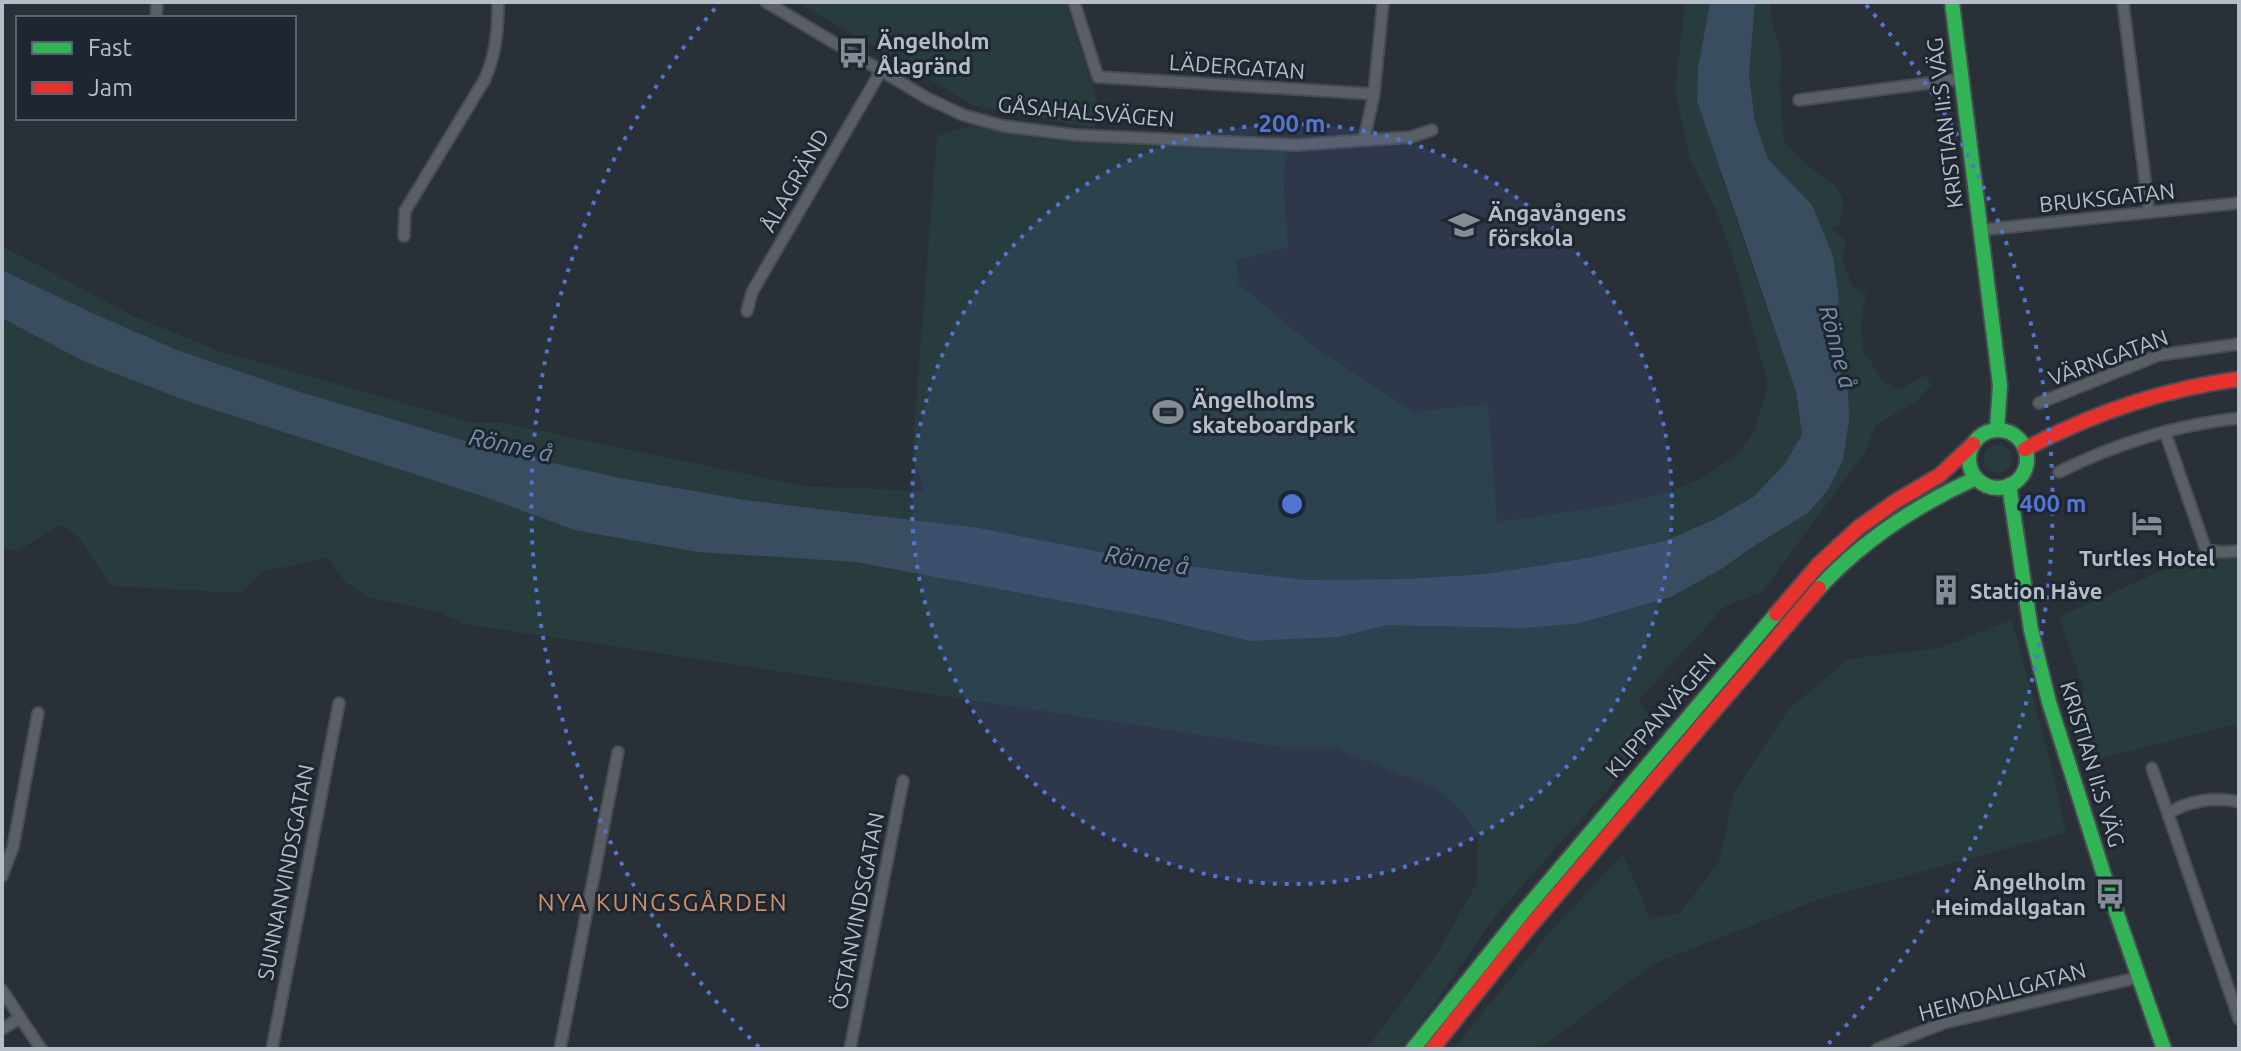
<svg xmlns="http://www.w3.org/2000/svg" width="2241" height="1051" viewBox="0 0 2241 1051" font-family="Ubuntu,sans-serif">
	<rect width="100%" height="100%" fill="#2a3037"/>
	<path fill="#283c3d" d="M 797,2 L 1065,2 L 1092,83 L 1098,105 L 1095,128 L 975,106 Z
		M 1685,2 L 1710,2 L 1708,22 L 1721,176 L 1796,392 L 1802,434 L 1785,464 L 1753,497 L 1715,519 L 1665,541 L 1588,558 L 1485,574 L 1407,579 L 1306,580 L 1151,562 L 874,515 L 746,500 L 620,478 L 500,451 L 297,391 L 177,350 L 90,312 L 2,270 L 2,246 L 133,316 L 224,353 L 299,373 L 472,423 L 502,423 L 804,486 L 925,491 L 912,455 L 937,136 L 969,126 L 1056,141 L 1288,153 L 1283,174 L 1288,247 L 1236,260 L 1239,284 L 1319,351 L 1414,412 L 1488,404 L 1497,522 L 1616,505 L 1668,493 L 1701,478 L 1736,456 L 1755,430 L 1768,384 L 1731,251 L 1715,208 L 1690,159 L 1675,91 Z
		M 1755,2 L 1771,2 L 1770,13 L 1782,58 L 1780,85 L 1784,143 L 1818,174 L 1836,186 L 1844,203 L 1839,223 L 1831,229 L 1846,240 L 1842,260 L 1853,287 L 1866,293 L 1861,322 L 1864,355 L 1869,358 L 1880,379 L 1898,390 L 1926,375 L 1931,385 L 1917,401 L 1876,425 L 1865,452 L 1762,592 L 1724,607 L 1638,701 L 1653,722 L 1633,761 L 1494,918 L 1403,1049 L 1366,1049 L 1436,956 L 1477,883 L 1478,836 L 1465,815 L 1438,789 L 1332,747 L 1282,747 L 464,624 L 438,612 L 369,597 L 346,583 L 328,558 L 261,572 L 242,593 L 111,586 L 80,539 L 62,524 L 17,551 L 2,548 L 2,318 L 83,361 L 184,400 L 488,498 L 574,530 L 697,552 L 855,562 L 1154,618 L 1250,641 L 1338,637 L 1388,625 L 1421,625 L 1723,568 L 1749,549 L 1848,391 L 1842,379 L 1834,337 L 1839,300 L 1811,205 L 1768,159 L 1755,121 L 1749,75 Z
		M1984 459a14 14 0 1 1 28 0a14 14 0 1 1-28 0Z
		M 2239,551 L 2239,724 L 2086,762 L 2076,727 L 2084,689 L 2059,617 L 2203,552 Z
		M 2012,620 L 2053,773 L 2066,833 L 1820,899 L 1655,963 L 1539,1049 L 1453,1049 L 1546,936 L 1623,854 L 1650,918 L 1679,914 L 1719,862 L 1734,793 L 1788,710 L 1848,659 L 1939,648 Z"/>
	<path fill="#3a4c60" d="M 1710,2 L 1755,2 L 1749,75 L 1755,121 L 1768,159 L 1812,205 L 1833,256 L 1839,300 L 1834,337 L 1842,379 L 1848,391 L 1849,420 L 1843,460 L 1828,490 L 1808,513 L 1749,549 L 1723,568 L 1671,597 L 1580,623 L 1523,628 L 1388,625 L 1338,637 L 1250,641 L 1154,618 L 855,562 L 697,552 L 574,530 L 488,498 L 184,400 L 83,361 L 2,318 L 2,270 L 90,312 L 177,350 L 297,391 L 500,451 L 620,478 L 746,500 L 978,528 L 1151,562 L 1306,580 L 1407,579 L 1485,574 L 1588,558 L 1665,541 L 1715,519 L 1753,497 L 1785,464 L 1802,434 L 1796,392 L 1697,101 L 1698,69 Z"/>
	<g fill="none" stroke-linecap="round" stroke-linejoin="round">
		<g stroke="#484c52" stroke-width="14">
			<path id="street" d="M 766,2 L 927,98 L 963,115 L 1003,126 L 1075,135 L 1296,145 L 1411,137 L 1432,130
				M 1074,2 L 1098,77 L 1374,94
				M 2123,2 L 2149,212
				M 156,18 L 157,2
				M 1799,100 L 1961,79
				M 1364,140 L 1374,94 L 1383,2
				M 1980,230 L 2239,203
				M 404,236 L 405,211 L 485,79 C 496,53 498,30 498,2
				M 747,311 L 752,292 L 881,71
				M 2039,403 L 2159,355 L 2239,344
				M 2165,432 L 2206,550 L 2221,552 L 2239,551
				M 2059,472 C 2115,444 2176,425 2239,418
				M 2152,768 L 2239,1019
				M 2168,813 C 2189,801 2215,796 2239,802
				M 2,876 L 13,847 L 38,713
				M 2,990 L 41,1049
				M 2,1029 L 20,1018
				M 272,1049 L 339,703
				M 560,1049 L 618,752
				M 850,1049 L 903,781
				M 1877,1049 L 1944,1023 L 2140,977"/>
		</g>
		<g stroke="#484c52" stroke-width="18">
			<path id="fast" d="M 1952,2 L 2000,385 L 1997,430
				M1969 459a29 29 0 1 1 58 0a29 29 0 1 1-58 0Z
				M 2009,485 L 2031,630 L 2049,702 L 2110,894 L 2164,1049
				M 1819,588 C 1863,540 1917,505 1976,478
				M 1413,1049 L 1524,911 L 1776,614"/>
		</g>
		<g stroke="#484c52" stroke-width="18">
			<path id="jam" d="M 2025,449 C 2093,413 2163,389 2239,379
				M 1776,614 L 1818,565 L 1858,528 L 1896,501 L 1940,475 L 1973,444
				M 1432,1049 L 1527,930 L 1819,588"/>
		</g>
		<use href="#street" stroke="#5a5e65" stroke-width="10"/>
		<use href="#fast" stroke="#30b455" stroke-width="14"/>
		<use href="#jam" stroke="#e5322d" stroke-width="14"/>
	</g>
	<circle cx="1292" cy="504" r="380" fill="#5275d2" fill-opacity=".12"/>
	<g fill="none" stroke="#5275d2" stroke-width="4" stroke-dasharray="4 8">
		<circle cx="1292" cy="504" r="380"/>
		<path d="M759 1047A761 761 0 0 1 718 5M1866 5A761 761 0 0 1 1825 1047"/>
	</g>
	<defs>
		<g id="bus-bare" transform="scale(2.4)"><path d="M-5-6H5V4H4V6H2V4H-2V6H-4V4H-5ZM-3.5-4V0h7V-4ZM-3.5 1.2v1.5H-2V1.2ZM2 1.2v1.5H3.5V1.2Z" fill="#848c95" stroke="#1e2731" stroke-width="2.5" paint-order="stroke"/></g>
		<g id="school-bare" transform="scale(2.4)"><path d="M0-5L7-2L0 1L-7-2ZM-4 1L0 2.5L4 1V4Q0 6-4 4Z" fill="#848c95" stroke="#1e2731" stroke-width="2.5" paint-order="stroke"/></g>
		<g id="stadium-bare" transform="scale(2.4)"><path d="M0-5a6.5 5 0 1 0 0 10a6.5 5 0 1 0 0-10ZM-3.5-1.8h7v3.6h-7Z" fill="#848c95" stroke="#1e2731" stroke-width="2.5" paint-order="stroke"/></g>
		<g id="hotel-bare" transform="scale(2.4)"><path d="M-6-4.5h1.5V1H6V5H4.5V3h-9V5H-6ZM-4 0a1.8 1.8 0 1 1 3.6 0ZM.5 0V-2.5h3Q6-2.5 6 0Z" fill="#848c95" stroke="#1e2731" stroke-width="2.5" paint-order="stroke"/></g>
		<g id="building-bare" transform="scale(2.4)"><path d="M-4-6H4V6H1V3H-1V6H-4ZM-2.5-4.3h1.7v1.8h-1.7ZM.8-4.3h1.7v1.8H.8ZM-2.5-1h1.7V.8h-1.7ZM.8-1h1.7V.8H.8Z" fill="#848c95" stroke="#1e2731" stroke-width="2.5" paint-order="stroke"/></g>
	</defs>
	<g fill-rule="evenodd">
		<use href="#bus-bare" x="853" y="53"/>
		<use href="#school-bare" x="1464" y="225"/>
		<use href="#stadium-bare" x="1168" y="412"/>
		<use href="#hotel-bare" x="2147" y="523"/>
		<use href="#building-bare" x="1946" y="590"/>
		<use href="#bus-bare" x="2110" y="894"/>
	</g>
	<g text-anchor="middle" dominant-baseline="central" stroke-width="6" stroke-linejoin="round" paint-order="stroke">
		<g font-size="22" font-weight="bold" fill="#b5bdc8" stroke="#1e2731" text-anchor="start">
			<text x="877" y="40">Ängelholm<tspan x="877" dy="25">Ålagränd</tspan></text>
			<text x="1488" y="212">Ängavångens<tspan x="1488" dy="25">förskola</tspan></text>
			<text x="1192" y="399">Ängelholms<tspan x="1192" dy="25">skateboardpark</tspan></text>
			<text x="2147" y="557" text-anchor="middle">Turtles Hotel</text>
			<text x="1970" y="590">Station Håve</text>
			<text x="2086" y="881" text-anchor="end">Ängelholm<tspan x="2086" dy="25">Heimdallgatan</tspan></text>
		</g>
		<g font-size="22" fill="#b5bdc8" stroke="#1e2731">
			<text transform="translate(1237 66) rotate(4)">LÄDERGATAN</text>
			<text transform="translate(1086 111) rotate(5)">GÅSAHALSVÄGEN</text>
			<text transform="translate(1944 123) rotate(-97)">KRISTIAN II:S VÄG</text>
			<text transform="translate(794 180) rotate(-60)">ÅLAGRÄND</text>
			<text transform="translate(2107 197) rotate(-6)">BRUKSGATAN</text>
			<text transform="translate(2108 357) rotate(-20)">VÄRNGATAN</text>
			<text transform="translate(1660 715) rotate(-49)">KLIPPANVÄGEN</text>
			<text transform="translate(2093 764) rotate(73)">KRISTIAN II:S VÄG</text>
			<text transform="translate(285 872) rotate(-79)">SUNNANVINDSGATAN</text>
			<text transform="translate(857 911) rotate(-79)">ÖSTANVINDSGATAN</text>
			<text transform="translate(2002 991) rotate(-15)">HEIMDALLGATAN</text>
		</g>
		<g font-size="24" font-style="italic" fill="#778faa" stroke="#1e2731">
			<text transform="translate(1838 347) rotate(75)">Rönne å</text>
			<text transform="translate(511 445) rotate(12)">Rönne å</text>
			<text transform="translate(1147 560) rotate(9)">Rönne å</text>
		</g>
		<g font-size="24" letter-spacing="2" fill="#cf8f68" stroke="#1e2731">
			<text x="663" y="902">NYA KUNGSGÅRDEN</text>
		</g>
	</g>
	<circle cx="1292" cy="504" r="12" fill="#5275d2" stroke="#1e2731" stroke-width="4"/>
	<g font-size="24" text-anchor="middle" font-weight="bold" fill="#5275d2" stroke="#1e2731" stroke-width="6" stroke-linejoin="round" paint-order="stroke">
		<text x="1292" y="132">200 m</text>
		<text x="2053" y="512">400 m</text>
	</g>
	<rect width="2241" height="1051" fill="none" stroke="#b5bdc8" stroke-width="8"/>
	<rect x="16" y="16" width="280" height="104" fill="#1e2731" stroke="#5a636d" stroke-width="2"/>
	<rect x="32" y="42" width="40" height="12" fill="#30b455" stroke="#5a636d" stroke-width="2"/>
	<text x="88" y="56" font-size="24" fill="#b5bdc8">Fast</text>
	<rect x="32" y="82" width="40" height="12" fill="#e5322d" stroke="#5a636d" stroke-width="2"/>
	<text x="88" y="96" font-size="24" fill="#b5bdc8">Jam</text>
</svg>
